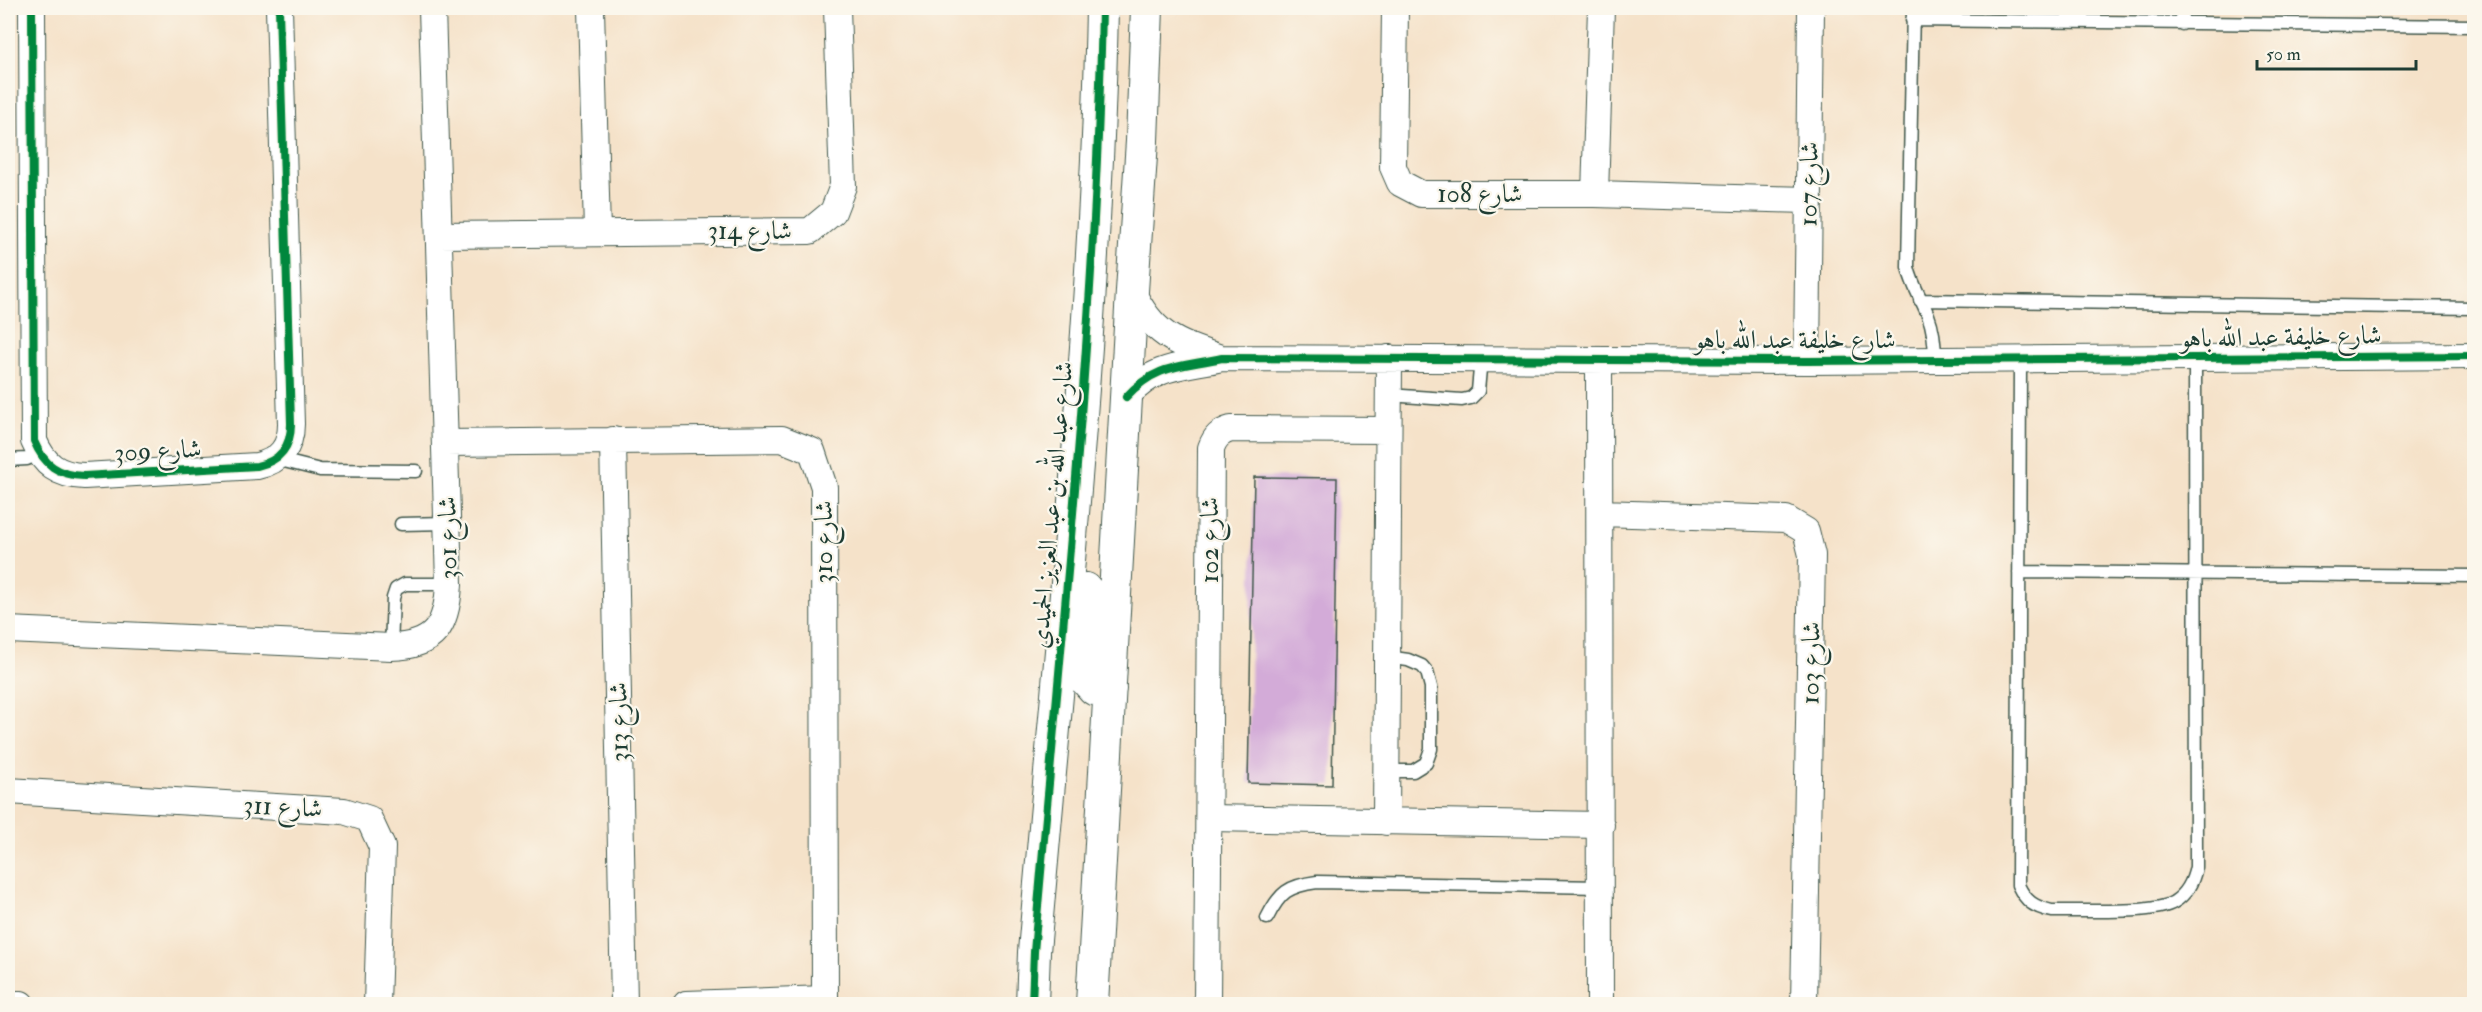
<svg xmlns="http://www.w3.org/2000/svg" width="2482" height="1012" viewBox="0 0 2482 1012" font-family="'IM FELL Double Pica',Amiri,serif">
	<rect width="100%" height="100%" fill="#fbf7ec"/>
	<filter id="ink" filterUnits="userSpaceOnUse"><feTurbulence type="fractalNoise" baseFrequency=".0167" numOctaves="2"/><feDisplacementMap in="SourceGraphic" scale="12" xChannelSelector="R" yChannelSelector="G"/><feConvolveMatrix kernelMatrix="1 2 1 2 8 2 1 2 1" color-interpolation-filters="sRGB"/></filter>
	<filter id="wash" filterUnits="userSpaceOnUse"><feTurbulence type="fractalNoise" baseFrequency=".008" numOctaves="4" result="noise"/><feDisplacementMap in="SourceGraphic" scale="24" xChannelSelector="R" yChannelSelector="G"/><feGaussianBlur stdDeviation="1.35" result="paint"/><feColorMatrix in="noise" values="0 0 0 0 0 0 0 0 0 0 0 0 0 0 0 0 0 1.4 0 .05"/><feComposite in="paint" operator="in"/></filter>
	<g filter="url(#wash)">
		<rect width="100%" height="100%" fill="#f5e2c9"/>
		<g id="blocks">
			<path fill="#d3abd8" d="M 1254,477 L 1337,478 L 1332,785 L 1248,783 Z"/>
		</g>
	</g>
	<g filter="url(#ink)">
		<use href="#blocks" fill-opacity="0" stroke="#3f564a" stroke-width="1.5"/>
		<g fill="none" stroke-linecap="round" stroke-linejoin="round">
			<g stroke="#3f564a" stroke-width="15">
				<path id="service" d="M 1913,8 L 1908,267 C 1912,285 1921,298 1928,315 C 1934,330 1935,345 1935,361
					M 1912,20 L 2474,26
					M 2182,24 L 2182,8
					M 1920,300 L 2474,308
					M 2020,361 L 2018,885 C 2026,902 2034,907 2052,911 C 2078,910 2154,915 2174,902 C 2187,894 2193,882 2196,867 L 2195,359
					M 1388,395 L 1462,400 L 1471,398 L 1478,391 L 1481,358
					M 276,459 L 320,470 L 416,471
					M 8,460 L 27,459 L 39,453
					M 401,524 L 447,523
					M 2019,572 L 2474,576
					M 391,647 L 393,598 L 396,589 L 405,584 L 449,584
					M 1387,771 L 1413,771 L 1426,763 L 1431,749 L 1431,687 L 1427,672 L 1422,666 L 1408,660 L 1387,657
					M 1267,918 C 1280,892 1288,886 1317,882 L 1601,887"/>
			</g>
			<g stroke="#3f564a" stroke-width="28">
				<path id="minor" d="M 32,8 L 34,441 C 44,465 58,475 84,476 L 257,466 C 280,461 291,447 291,424 L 279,8
					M 591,8 L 597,232
					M 1395,8 L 1393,167 L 1400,183 L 1421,194 L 1595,194 L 1808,200
					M 1595,194 L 1601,8
					M 439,235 L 810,231 L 833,212 L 843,186 L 837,8
					M 1132,291 C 1152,334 1175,343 1218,357
					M 1599,360 L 1600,1004
					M 1807,361 L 1811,8
					M 1126,397 C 1156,364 1181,367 1222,358 L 1807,361 L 2474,356
					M 613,440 L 624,1004
					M 445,443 L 782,439 L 812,451 L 824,487 L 825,1004
					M 1601,513 L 1786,519 L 1806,531 L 1812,555 L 1804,1004
					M 8,630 L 391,647 C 435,646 447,626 449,584 L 432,8
					M 8,791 L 344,811 L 369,819 L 382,847 L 377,1004
					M 1209,818 L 1601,825
					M 1386,822 L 1389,358
					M 8,1004 L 21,1004
					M 686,1004 L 825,999
					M 1207,1004 L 1211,448 C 1215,437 1220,432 1231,429 L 1388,430"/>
			</g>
			<g stroke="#3f564a" stroke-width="34">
				<path id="tertiary" d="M 1086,589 L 1084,678 L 1094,689 L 1110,689
					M 1032,1004 L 1034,952 C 1061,637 1096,323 1102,8
					M 1092,1004 L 1132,291 L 1142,141 L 1147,8"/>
			</g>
			<use href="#service" stroke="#fff" stroke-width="12"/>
			<use href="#minor" stroke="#fff" stroke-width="26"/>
			<use href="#tertiary" stroke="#fff" stroke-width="32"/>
			<g stroke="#fbf7ec" stroke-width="11">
				<path id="cycleway" d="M 32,8 L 34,441 C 44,465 58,475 84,476 L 257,466 C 280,461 291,447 291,424 L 279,8
					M 1126,397 C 1156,364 1181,367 1222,358 L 1807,361 L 2474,356
					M 1032,1004 L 1034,952 C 1061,637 1096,323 1102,8"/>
			</g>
			<use href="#cycleway" stroke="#00873e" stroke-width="8"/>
		</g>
	</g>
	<g text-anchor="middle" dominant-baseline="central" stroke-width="4.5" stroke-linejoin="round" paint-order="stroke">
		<g font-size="26" fill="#1f3d34" stroke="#fbf7ec">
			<text transform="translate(1809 184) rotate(-89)">شارع 107</text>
			<text x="1480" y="194">شارع 108</text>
			<text x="750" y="231">شارع 314</text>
			<text transform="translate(2281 337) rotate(-1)">شارع خليفة عبد الله باهو</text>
			<text x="1795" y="340">شارع خليفة عبد الله باهو</text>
			<text transform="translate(158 451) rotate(-3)">شارع 309</text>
			<text transform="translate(1052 505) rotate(-85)">شارع عبد الله بن عبد العزيز الحميدي</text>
			<text transform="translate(448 538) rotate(-91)">شارع 301</text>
			<text transform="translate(1210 540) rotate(-90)">شارع 102</text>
			<text transform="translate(824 542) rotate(-90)">شارع 310</text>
			<text transform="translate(1811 663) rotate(-89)">شارع 103</text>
			<text transform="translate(619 722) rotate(-91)">شارع 313</text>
			<text transform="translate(283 807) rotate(3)">شارع 311</text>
		</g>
	</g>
	<rect width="2482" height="1012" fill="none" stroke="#fbf7ec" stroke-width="30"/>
	<path d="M2257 60v9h159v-9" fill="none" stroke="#1f3d34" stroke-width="3"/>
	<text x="2266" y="60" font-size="18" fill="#1f3d34" stroke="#fbf7ec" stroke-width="4.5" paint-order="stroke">50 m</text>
</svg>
